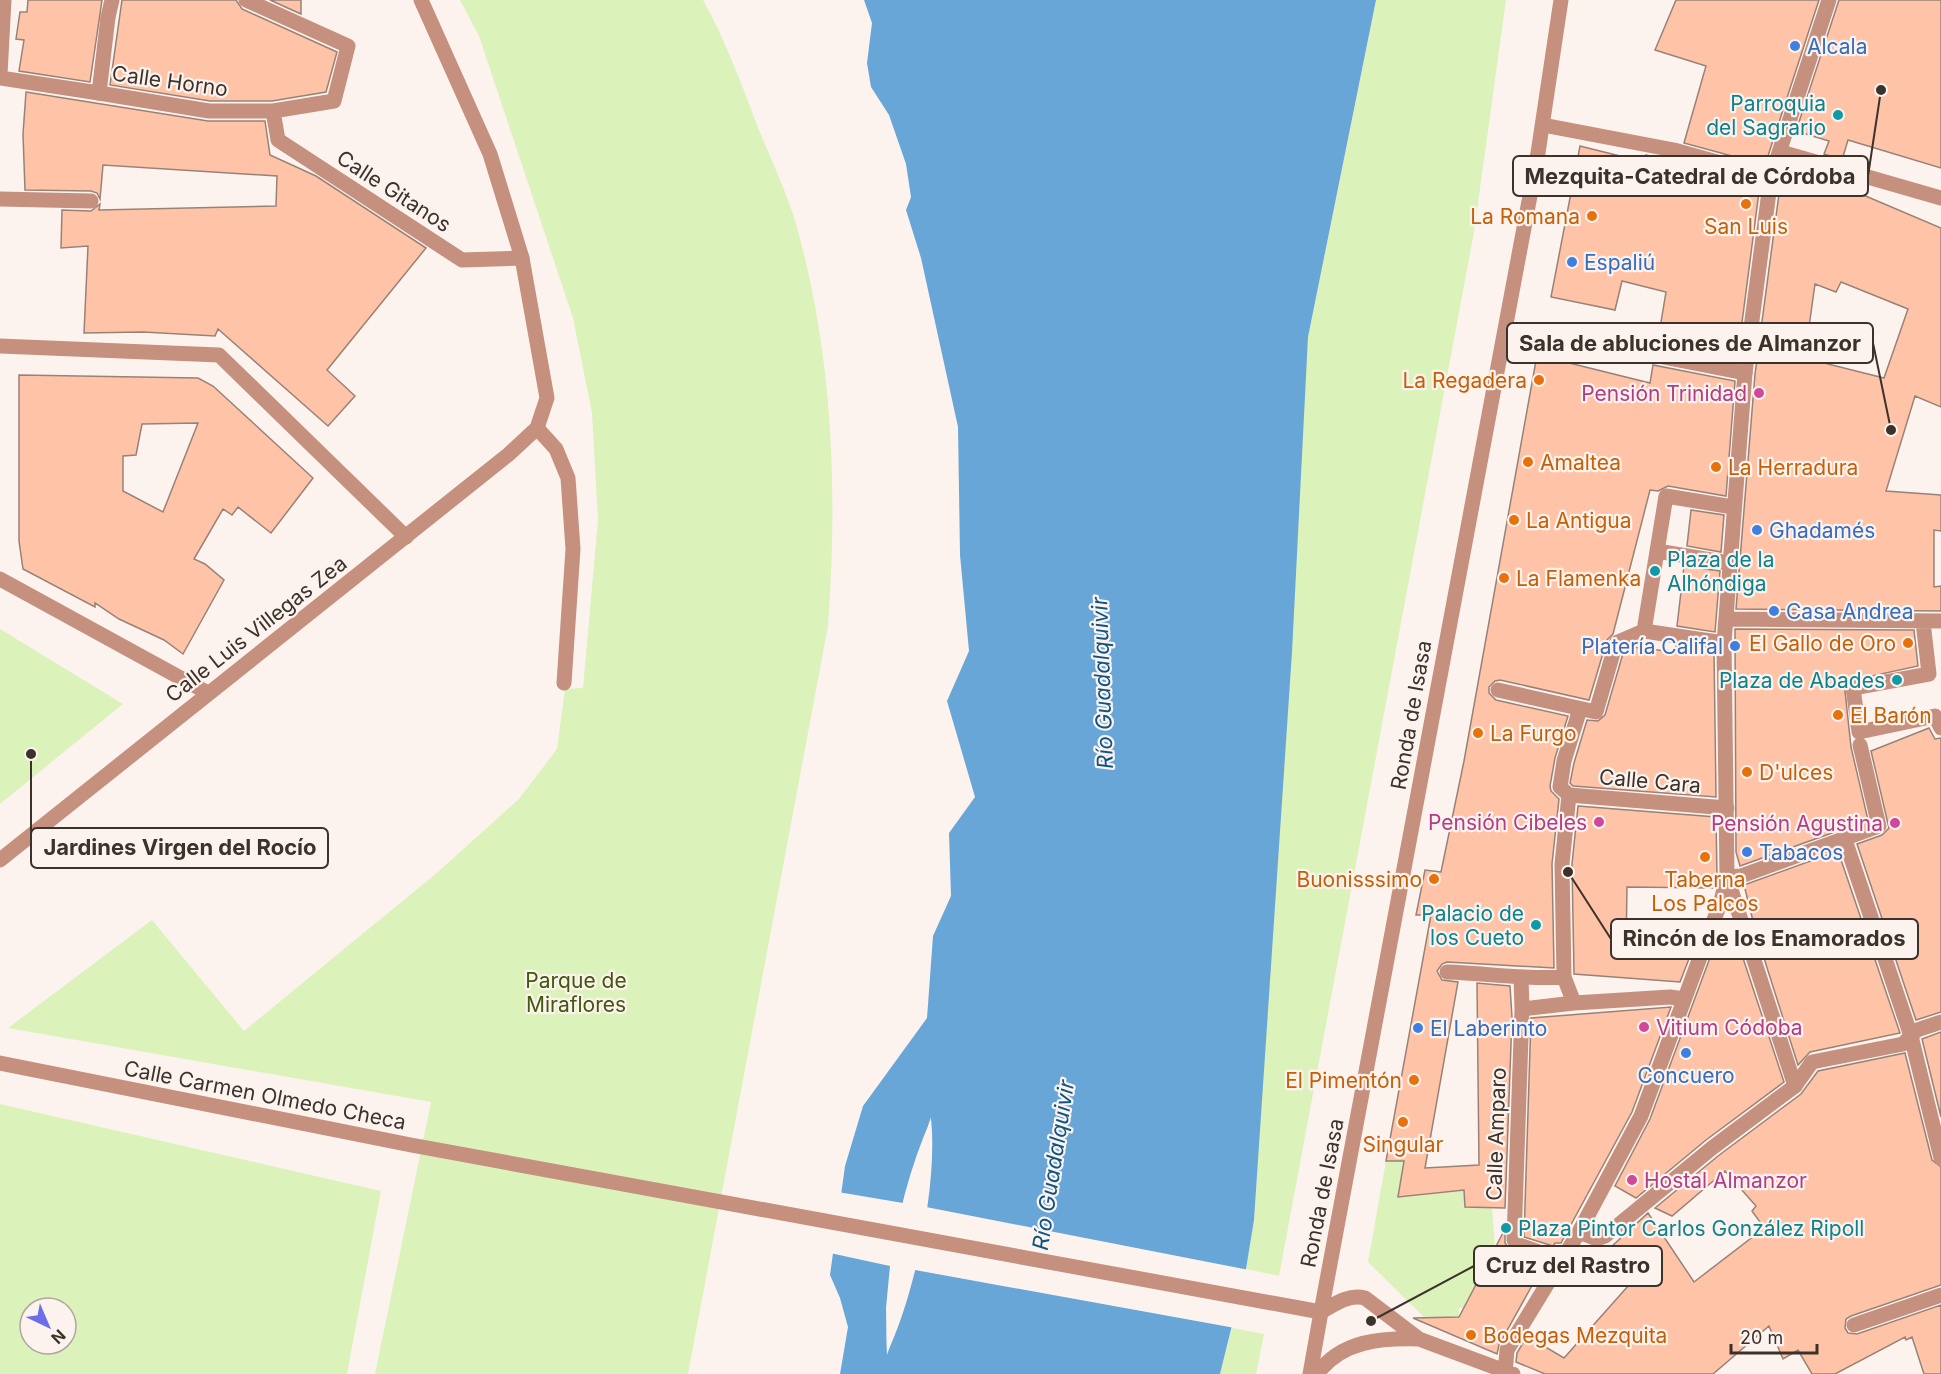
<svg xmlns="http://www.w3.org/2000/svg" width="1941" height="1374" viewBox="0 0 1941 1374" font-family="Inter,sans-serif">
	<rect width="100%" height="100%" fill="#fdf3ee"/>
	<path fill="#dbf2bb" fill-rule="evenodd" d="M 460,0 L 703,0 C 725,40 741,82 757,125 C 769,155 784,186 794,217 C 833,351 838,488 828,626 L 688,1374 L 375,1374 L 431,1102 L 8,1028 L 152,920 L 244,1031 L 438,872 L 519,799 L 557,749 L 565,689 L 583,688 L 598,520 L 592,413 L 573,318 L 479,36 Z
		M 1376,0 L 1506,0 L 1474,232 L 1279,1276 L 1246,1269 L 1254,1220 L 1308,337 Z
		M 0,629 L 123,704 L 0,804 Z
		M 0,1104 L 381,1191 L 347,1374 L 0,1374 ZM 30,1308 L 66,1308 L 66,1344 L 30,1344 Z
		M 1386,1161 L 1403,1161 L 1399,1197 L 1464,1190 L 1465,1207 L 1492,1207 L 1495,1248 L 1463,1308 L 1459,1308 L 1459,1317 L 1435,1317 L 1434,1327 L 1368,1262 Z
		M 1232,1328 L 1264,1334 L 1256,1374 L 1220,1374 Z"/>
	<path fill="#69a6d8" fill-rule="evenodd" d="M 864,0 L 1376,0 L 1308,337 L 1292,652 L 1254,1220 L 1246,1269 L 1220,1374 L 840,1374 L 848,1327 L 840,1298 L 830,1275 L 845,1166 L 863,1106 L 927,1018 L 933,936 L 951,896 L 949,833 L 975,797 L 947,701 L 969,651 L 960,555 L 958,427 L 921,258 L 906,210 L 911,197 L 906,164 L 889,115 L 871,87 L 867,63 L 872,23 ZM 931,1119 C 938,1183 915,1295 887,1353 C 884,1274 899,1192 931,1119 Z"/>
	<path fill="#fdf3ee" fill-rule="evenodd" d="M 931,1117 L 926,1207 L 1249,1270 L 1235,1328 L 915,1270 L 887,1355 L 886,1308 L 890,1266 L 830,1253 L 838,1192 L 903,1203 ZM 928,1132 L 920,1237 L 890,1340 L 889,1308 L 898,1235 Z"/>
	<path fill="#ffc4a8" stroke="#988277" stroke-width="1.5" fill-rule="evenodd" d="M 28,0 L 102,0 L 90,82 L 19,71 L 24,40 L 16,39 L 20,12 L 27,12 Z
		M 122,0 L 236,0 L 242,9 L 337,52 L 326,92 L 272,101 L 210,101 L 110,85 Z
		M 270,0 L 301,0 L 301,14 Z
		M 1676,0 L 1819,0 L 1765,165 L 1684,143 L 1706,66 L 1655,50 Z
		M 1839,0 L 1941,0 L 1941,168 L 1848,140 L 1842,160 L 1824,154 L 1829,141 L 1796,131 Z
		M 26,92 L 208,121 L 265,121 L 270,155 L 316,176 L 426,248 L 327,370 L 355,396 L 328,426 L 218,329 L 215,336 L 143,332 L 84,333 L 88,246 L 61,248 L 62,210 L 91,211 L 100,204 L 99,210 L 276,206 L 277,176 L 103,165 L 100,199 L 97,193 L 91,191 L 25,190 L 23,134 Z
		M 1580,146 L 1644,162 L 1646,155 L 1678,164 L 1679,161 L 1760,184 L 1737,361 L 1657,346 L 1666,292 L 1622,281 L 1615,310 L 1551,297 Z
		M 1817,172 L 1837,178 L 1835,183 L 1941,228 L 1941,407 L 1915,396 L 1886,491 L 1941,495 L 1941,531 L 1934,530 L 1934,587 L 1941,586 L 1941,611 L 1736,609 L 1755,374 L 1781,179 L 1810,188 ZM 1841,282 L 1908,309 L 1884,378 L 1816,361 L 1819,343 L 1807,341 L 1815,284 L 1836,292 Z
		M 1537,355 L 1650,383 L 1653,365 L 1735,381 L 1726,496 L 1668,486 L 1658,491 L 1650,490 L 1613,634 L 1607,640 L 1589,700 L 1500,680 L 1495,681 L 1489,687 L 1489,693 L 1496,700 L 1568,716 L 1555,758 L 1550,786 L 1551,791 L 1559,799 L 1552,864 L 1554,968 L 1447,962 L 1442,964 L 1437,971 L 1442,980 L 1458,982 L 1425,1168 L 1479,1165 L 1477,983 L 1510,986 L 1512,1017 L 1505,1208 L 1465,1207 L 1464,1190 L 1398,1197 L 1404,1161 L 1386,1161 L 1431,915 L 1416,915 L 1425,870 L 1441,872 L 1464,761 Z
		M 19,375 L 198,378 L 213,386 L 313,478 L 271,533 L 238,507 L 232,515 L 223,509 L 194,559 L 205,564 L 224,580 L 183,654 L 164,640 L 119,619 L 95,603 L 95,607 L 23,569 L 19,541 ZM 198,423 L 163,512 L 123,491 L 123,456 L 136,455 L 142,424 Z
		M 1691,510 L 1724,515 L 1721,552 L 1687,546 Z
		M 1684,566 L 1720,571 L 1715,632 L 1677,626 Z
		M 1735,629 L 1914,630 L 1918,666 L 1844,682 L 1851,747 L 1868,820 L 1740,866 L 1736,852 Z
		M 1676,646 L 1714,651 L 1716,797 L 1573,786 L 1570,783 L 1574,763 L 1587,720 L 1598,721 L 1605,715 L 1624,650 L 1632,647 L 1675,652 Z
		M 1929,728 L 1935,739 L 1941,738 L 1941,1012 L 1916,1020 L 1857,844 L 1882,835 L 1889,828 L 1871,751 Z
		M 1578,806 L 1716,817 L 1717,876 L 1713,888 L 1627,887 L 1626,950 L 1665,949 L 1676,931 L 1699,933 L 1680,982 L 1574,974 L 1572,864 Z
		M 1838,851 L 1900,1033 L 1810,1052 L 1798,1065 L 1756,933 L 1744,885 Z
		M 1738,943 L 1784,1082 L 1706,1140 L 1636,1198 L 1615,1186 L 1650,1119 L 1714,947 Z
		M 1671,1007 L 1632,1112 L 1561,1243 L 1555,1243 L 1553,1246 L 1524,1237 L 1531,1018 Z
		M 1941,1032 L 1941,1117 L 1922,1039 Z
		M 1905,1053 L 1932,1160 L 1941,1167 L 1941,1285 L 1851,1316 L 1846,1319 L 1845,1328 L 1848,1333 L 1857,1334 L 1941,1305 L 1941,1374 L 1924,1374 L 1912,1337 L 1906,1340 L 1905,1337 L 1835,1374 L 1812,1374 L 1798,1350 L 1783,1359 L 1769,1326 L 1713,1374 L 1545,1374 L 1516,1362 L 1517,1353 L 1527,1336 L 1564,1358 L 1637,1276 L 1611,1247 L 1648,1213 L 1694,1282 L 1759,1232 L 1758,1230 L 1763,1226 L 1752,1211 L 1756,1206 L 1725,1171 L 1672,1216 L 1655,1208 L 1718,1156 L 1801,1094 L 1818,1071 Z
		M 1505,1229 L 1505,1243 L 1512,1252 L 1544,1264 L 1499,1345 L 1497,1354 L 1413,1318 L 1459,1317 Z"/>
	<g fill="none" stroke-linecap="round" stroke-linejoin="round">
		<path stroke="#c6907e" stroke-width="15" d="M 0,78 L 99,93 L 108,17
			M 1543,125 L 1674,150 L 1771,177
			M 0,199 L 91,201
			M 1653,355 L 1745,373
			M 1657,551 L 1729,563
			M 1644,631 L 1666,496 L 1733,507
			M 1498,690 L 1596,712 L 1616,643 L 1644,631 L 1724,643
			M 1580,709 L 1564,761 L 1560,787 L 1569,795 L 1727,808
			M 1569,795 L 1562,864 L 1564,977 L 1574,1003
			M 1845,840 L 1911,1036 L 1941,1158
			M 1447,972 C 1487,973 1525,980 1564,977
			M 1521,977 L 1522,1009 L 1514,1240 L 1519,1245 L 1562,1260
			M 1522,1009 L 1574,1003 L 1670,997 L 1684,999
			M 1795,1086 L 1727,877 L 1741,876 L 1879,826 L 1860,745
			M 1854,1325 L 1941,1295"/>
		<path stroke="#c6907e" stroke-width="15" d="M 108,17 L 112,0
			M 0,74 L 4,0
			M 99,93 L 209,111 L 273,111 L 334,101 L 348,46 L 246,0
			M 273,111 L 278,140 L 462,260 L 522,258
			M 1781,152 L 1941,198
			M 0,346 L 219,355 L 406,537
			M 537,428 L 556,449 L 568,478 L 573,549 L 564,683
			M 0,579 L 208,693
			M 1726,619 L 1941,621
			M 1923,622 L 1929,674 L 1853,688 L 1859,732 L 1935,716 L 1941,728
			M 1579,1232 L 1597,1239 L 1605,1236 L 1712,1148 L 1795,1086 L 1812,1062 L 1903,1044 L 1917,1030 L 1941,1022
			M 1321,1312 L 1538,153 L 1561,0
			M 1321,1312 C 1335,1304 1348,1294 1365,1298 L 1419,1339 L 1513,1374
			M 1317,1374 C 1342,1340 1381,1338 1419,1339
			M 1505,1374 L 1507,1350 L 1579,1232 L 1641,1116 L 1721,901 L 1727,877 L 1724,643 L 1745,373 L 1771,177 L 1829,0"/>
		<path stroke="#c6907e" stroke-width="15" d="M 0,860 L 509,454 L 537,428 L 547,398 L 522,258 L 490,154 L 421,0
			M 0,1063 L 411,1145 L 1321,1312 L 1310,1374"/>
	</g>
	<g fill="#3f7fe0" stroke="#fdf3ee" stroke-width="2">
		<circle cx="1795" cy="46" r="6"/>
		<circle cx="1572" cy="262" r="6"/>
		<circle cx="1757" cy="530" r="6"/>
		<circle cx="1774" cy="611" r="6"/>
		<circle cx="1735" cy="646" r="6"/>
		<circle cx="1747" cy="852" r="6"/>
		<circle cx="1418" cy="1028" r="6"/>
		<circle cx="1686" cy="1053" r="6"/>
	</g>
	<g fill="#0f9aa8" stroke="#fdf3ee" stroke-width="2">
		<circle cx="1838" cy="115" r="6"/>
		<circle cx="1655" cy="571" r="6"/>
		<circle cx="1897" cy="680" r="6"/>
		<circle cx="1536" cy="925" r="6"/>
		<circle cx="1506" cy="1228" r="6"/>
	</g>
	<g fill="#e8710a" stroke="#fdf3ee" stroke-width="2">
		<circle cx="1746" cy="204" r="6"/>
		<circle cx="1592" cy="216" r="6"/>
		<circle cx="1539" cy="380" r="6"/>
		<circle cx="1528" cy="462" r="6"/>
		<circle cx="1716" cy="467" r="6"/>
		<circle cx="1514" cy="520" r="6"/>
		<circle cx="1504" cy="578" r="6"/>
		<circle cx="1908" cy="643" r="6"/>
		<circle cx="1838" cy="715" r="6"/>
		<circle cx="1478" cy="733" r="6"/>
		<circle cx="1747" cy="772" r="6"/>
		<circle cx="1705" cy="857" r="6"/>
		<circle cx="1434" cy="879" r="6"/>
		<circle cx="1414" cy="1080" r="6"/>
		<circle cx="1403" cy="1122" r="6"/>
		<circle cx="1471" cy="1335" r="6"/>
	</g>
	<g fill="#d1479c" stroke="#fdf3ee" stroke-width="2">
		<circle cx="1759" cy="393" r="6"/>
		<circle cx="1599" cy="822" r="6"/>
		<circle cx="1895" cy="823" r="6"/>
		<circle cx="1644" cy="1027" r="6"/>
		<circle cx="1632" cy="1180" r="6"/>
	</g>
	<g text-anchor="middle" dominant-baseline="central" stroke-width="4.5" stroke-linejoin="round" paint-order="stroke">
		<g font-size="21" fill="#366cbe" stroke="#fdf3ee" text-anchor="start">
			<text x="1807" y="46">Alcala</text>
			<text x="1584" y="262">Espaliú</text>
			<text x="1769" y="530">Ghadamés</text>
			<text x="1786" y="611">Casa Andrea</text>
			<text x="1723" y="646" text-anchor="end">Platería Califal</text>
			<text x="1759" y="852">Tabacos</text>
			<text x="1430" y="1028">El Laberinto</text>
			<text x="1686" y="1075" text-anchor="middle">Concuero</text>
		</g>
		<g font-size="21" fill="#3b322c" stroke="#fdf3ee">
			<text transform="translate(170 81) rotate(8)">Calle Horno</text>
			<text transform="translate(394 191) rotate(33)">Calle Gitanos</text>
			<text transform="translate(256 629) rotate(-38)">Calle Luis Villegas Zea</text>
			<text transform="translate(1411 715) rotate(-80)">Ronda de Isasa</text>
			<text transform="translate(1650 781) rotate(5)">Calle Cara</text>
			<text transform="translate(265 1095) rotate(11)">Calle Carmen Olmedo Checa</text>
			<text transform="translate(1496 1134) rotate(-88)">Calle Amparo</text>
			<text transform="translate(1322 1193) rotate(-79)">Ronda de Isasa</text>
		</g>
		<g font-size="21" fill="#0d838f" stroke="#fdf3ee" text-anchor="end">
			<text x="1826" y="103">Parroquia<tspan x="1826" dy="24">del Sagrario</tspan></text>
			<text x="1667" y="559" text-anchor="start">Plaza de la<tspan x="1667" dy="24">Alhóndiga</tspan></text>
			<text x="1885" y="680">Plaza de Abades</text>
			<text x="1524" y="913">Palacio de<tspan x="1524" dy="24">los Cueto</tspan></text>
			<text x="1518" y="1228" text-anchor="start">Plaza Pintor Carlos González Ripoll</text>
		</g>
		<g font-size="21" fill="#c56008" stroke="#fdf3ee" text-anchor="start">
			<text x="1580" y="216" text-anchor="end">La Romana</text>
			<text x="1746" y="226" text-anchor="middle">San Luis</text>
			<text x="1527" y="380" text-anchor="end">La Regadera</text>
			<text x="1540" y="462">Amaltea</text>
			<text x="1728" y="467">La Herradura</text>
			<text x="1526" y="520">La Antigua</text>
			<text x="1516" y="578">La Flamenka</text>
			<text x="1896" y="643" text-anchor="end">El Gallo de Oro</text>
			<text x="1850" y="715">El Barón</text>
			<text x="1490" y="733">La Furgo</text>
			<text x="1759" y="772">D'ulces</text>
			<text x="1422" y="879" text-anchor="end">Buonisssimo</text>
			<text x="1705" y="879" text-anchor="middle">Taberna<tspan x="1705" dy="24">Los Palcos</tspan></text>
			<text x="1402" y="1080" text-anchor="end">El Pimentón</text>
			<text x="1403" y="1144" text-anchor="middle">Singular</text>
			<text x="1483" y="1335">Bodegas Mezquita</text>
		</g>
		<g font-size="21" fill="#b23c85" stroke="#fdf3ee" text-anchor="end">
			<text x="1747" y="393">Pensión Trinidad</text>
			<text x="1587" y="822">Pensión Cibeles</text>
			<text x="1883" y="823">Pensión Agustina</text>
			<text x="1656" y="1027" text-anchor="start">Vitium Códoba</text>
			<text x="1644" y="1180" text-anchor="start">Hostal Almanzor</text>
		</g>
		<g font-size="21" fill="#41580d" stroke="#fdf3ee">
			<text x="576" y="980">Parque de<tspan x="576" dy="24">Miraflores</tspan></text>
		</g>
		<g font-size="22" font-style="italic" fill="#0c5483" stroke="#fdf3ee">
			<text transform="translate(1102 683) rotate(-92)">Río Guadalquivir</text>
			<text transform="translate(1053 1165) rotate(-81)">Río Guadalquivir</text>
		</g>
	</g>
	<path fill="none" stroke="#3b322c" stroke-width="2" d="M1881 90L1868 176M1891 430L1873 343M31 754L31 848M1568 872L1611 939M1371 1321L1474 1266"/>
	<g fill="#3b322c" stroke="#fdf3ee" stroke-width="2">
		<circle cx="1881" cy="90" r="6"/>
		<circle cx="1891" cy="430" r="6"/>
		<circle cx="31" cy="754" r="6"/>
		<circle cx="1568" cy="872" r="6"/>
		<circle cx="1371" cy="1321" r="6"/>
	</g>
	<g fill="#fdf3ee" stroke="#3b322c" stroke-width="2">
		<rect x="1513" y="156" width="355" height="40" rx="6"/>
		<rect x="1507" y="323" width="366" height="40" rx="6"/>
		<rect x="31" y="828" width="297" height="40" rx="6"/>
		<rect x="1611" y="919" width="307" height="40" rx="6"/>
		<rect x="1474" y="1246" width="188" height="40" rx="6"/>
	</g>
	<g font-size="22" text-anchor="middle" font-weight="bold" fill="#3b322c">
		<text x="1690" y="184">Mezquita-Catedral de Córdoba</text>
		<text x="1690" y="351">Sala de abluciones de Almanzor</text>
		<text x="180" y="855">Jardines Virgen del Rocío</text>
		<text x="1764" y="946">Rincón de los Enamorados</text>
		<text x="1568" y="1273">Cruz del Rastro</text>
	</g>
	<g transform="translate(48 1326) rotate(136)"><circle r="28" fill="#fdf3ee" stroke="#afa6a0" stroke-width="1.5"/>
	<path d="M0-4.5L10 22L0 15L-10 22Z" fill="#6c6ee8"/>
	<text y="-9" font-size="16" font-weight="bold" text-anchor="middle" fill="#3b322c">N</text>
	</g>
	<path d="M1731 1344v9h86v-9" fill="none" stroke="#3b322c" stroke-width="3"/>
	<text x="1740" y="1344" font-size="18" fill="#3b322c" stroke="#fdf3ee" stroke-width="4.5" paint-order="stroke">20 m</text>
</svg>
